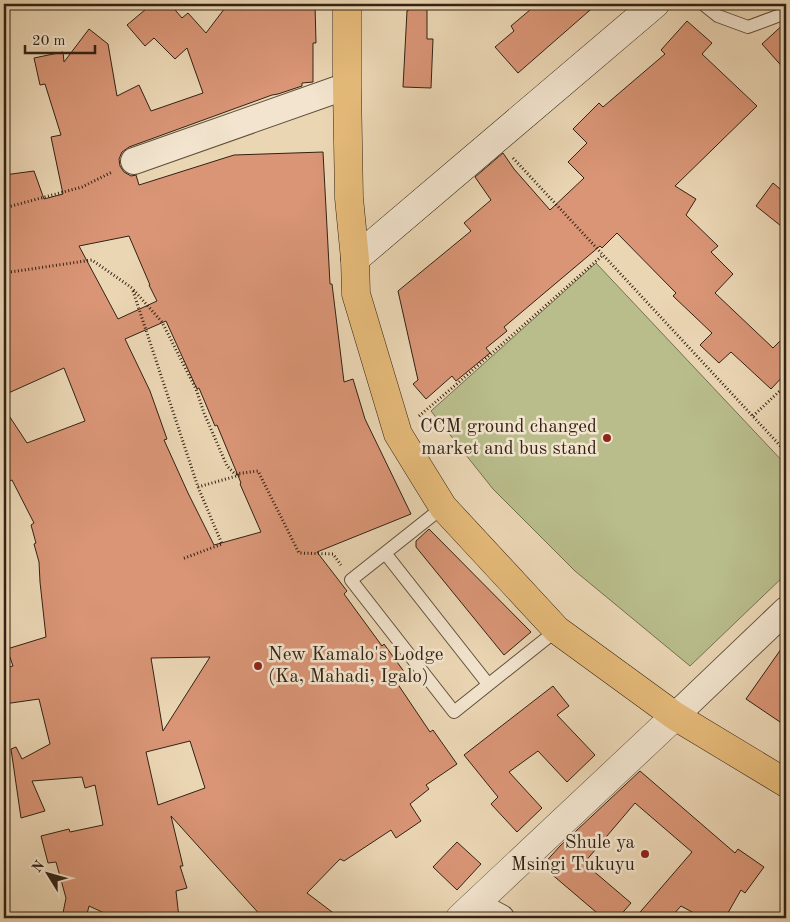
<svg xmlns="http://www.w3.org/2000/svg" width="790" height="922" viewBox="0 0 790 922" font-family="'Old Standard TT',serif">
	<rect width="100%" height="100%" fill="#ebd6b4"/>
	<filter id="stains"><feTurbulence type="fractalNoise" baseFrequency=".004" numOctaves="4"/><feColorMatrix values="0 0 0 0 .2 0 0 0 0 .09 0 0 0 0 .02 0 0 0 .5 -.17"/></filter>
	<radialGradient id="worn" r=".72"><stop offset=".6" stop-color="#630" stop-opacity="0"/><stop offset="1" stop-color="#630" stop-opacity=".3"/></radialGradient>
	<path fill="#b9bd8c" stroke="#767050" d="M 596,263 L 786,465 L 786,574 L 690,666 L 575,571 L 493,489 L 431,411 Z"/>
	<path fill="#d99576" stroke="#322213" fill-rule="evenodd" d="M 152,4 L 170,4 L 182,18 L 188,13 L 206,33 L 228,4 L 315,4 L 316,43 L 313,43 L 313,82 L 302,83 L 302,86 L 278,94 L 272,95 L 129,147 L 122,152 L 119,159 L 120,166 L 124,172 L 131,176 L 136,175 L 139,185 L 234,155 L 323,152 L 330,284 L 332,284 L 344,382 L 353,379 L 365,419 L 411,514 L 317,552 L 347,591 L 344,594 L 382,646 L 384,644 L 405,673 L 395,680 L 430,732 L 433,730 L 457,764 L 426,785 L 429,789 L 410,804 L 421,821 L 396,838 L 391,830 L 344,861 L 340,859 L 307,893 L 340,918 L 307,918 L 298,912 L 291,918 L 263,918 L 171,816 L 183,866 L 180,866 L 187,888 L 176,891 L 179,918 L 115,918 L 89,906 L 86,918 L 62,918 L 66,898 L 56,862 L 48,863 L 41,836 L 69,829 L 70,832 L 103,825 L 95,785 L 85,788 L 82,777 L 32,781 L 45,811 L 21,818 L 11,749 L 16,747 L 22,759 L 50,744 L 39,699 L 4,704 L 4,668 L 13,666 L 7,649 L 46,637 L 40,582 L 39,562 L 34,544 L 36,543 L 31,525 L 34,523 L 12,480 L 4,483 L 4,408 L 27,443 L 85,421 L 64,368 L 4,395 L 4,175 L 34,171 L 44,199 L 63,194 L 51,137 L 61,135 L 45,84 L 40,85 L 34,58 L 63,52 L 64,62 L 89,29 L 108,44 L 117,96 L 139,85 L 151,111 L 203,93 L 187,48 L 175,59 L 154,38 L 145,46 L 127,25 ZM 129,236 L 150,285 L 149,285 L 157,301 L 118,319 L 79,246 ZM 166,321 L 197,389 L 199,388 L 215,426 L 217,425 L 241,483 L 240,484 L 261,532 L 214,545 L 188,493 L 164,440 L 167,439 L 150,391 L 125,339 ZM 210,657 L 163,731 L 151,658 ZM 190,741 L 205,788 L 158,805 L 146,752 Z
		M 408,4 L 427,4 L 427,39 L 433,39 L 431,88 L 403,87 L 407,11 L 408,11 Z
		M 537,4 L 597,4 L 518,73 L 495,47 L 514,31 L 511,26 Z
		M 687,21 L 712,43 L 702,54 L 757,106 L 675,186 L 696,199 L 686,215 L 718,246 L 711,252 L 733,274 L 715,293 L 773,348 L 786,335 L 786,373 L 771,389 L 731,352 L 719,363 L 700,345 L 712,333 L 673,296 L 676,293 L 617,233 L 602,248 L 600,246 L 504,327 L 507,331 L 486,348 L 490,353 L 456,381 L 452,376 L 426,399 L 413,384 L 418,380 L 398,291 L 471,231 L 464,223 L 491,200 L 475,177 L 503,153 L 514,169 L 550,210 L 584,178 L 568,162 L 587,143 L 573,129 L 599,103 L 603,107 L 665,54 L 661,50 Z
		M 786,22 L 786,71 L 762,44 Z
		M 773,183 L 786,194 L 786,230 L 756,206 Z
		M 429,529 L 531,632 L 504,655 L 416,547 L 416,541 Z
		M 786,642 L 786,726 L 746,699 Z
		M 553,686 L 569,706 L 557,715 L 595,755 L 567,782 L 538,751 L 509,772 L 542,808 L 517,832 L 491,804 L 498,797 L 464,755 Z
		M 640,771 L 735,853 L 738,849 L 764,867 L 745,893 L 741,890 L 725,918 L 703,918 L 681,906 L 670,918 L 635,918 L 692,852 L 635,803 L 584,863 L 631,903 L 618,918 L 603,918 L 542,866 L 560,846 Z
		M 457,842 L 481,864 L 457,890 L 433,867 Z"/>
	<g fill="none" stroke-linecap="round" stroke-linejoin="round">
		<g stroke="#604f3b" stroke-width="14">
			<path id="service" d="M 703,4 L 718,16 L 748,27 L 783,14 L 786,8
				M 443,507 L 351,580 L 454,712 L 557,630
				M 385,553 L 488,684"/>
		</g>
		<g stroke="#604f3b" stroke-width="28">
			<path id="minor" d="M 134,161 L 347,86
				M 675,716 L 786,610
				M 475,904 L 501,918"/>
		</g>
		<g stroke="#604f3b" stroke-width="29">
			<path id="tertiary" d="M 460,918 L 675,716"/>
		</g>
		<g stroke="#322213" stroke-width="29">
			<path id="secondary" d="M 355,259 L 655,4"/>
		</g>
		<g stroke="#322213" stroke-width="29">
			<path id="trunk" d="M 347,4 L 347,86 L 349,198 L 355,259 L 356,294 L 398,434 L 443,507 L 557,630 L 675,716 L 786,783"/>
		</g>
		<path stroke="#322213" stroke-width="3" stroke-dasharray="1 2.5" stroke-linecap="butt" d="M 513,158 L 786,452
			M 4,208 L 82,187 L 112,172
			M 4,273 L 92,260 L 132,288 L 162,322 L 196,389 L 204,413 L 227,466 L 235,474 L 258,471 L 299,553 L 333,554 L 341,565
			M 133,291 L 198,487 L 222,544 L 182,559
			M 419,416 L 458,383 L 603,255
			M 753,416 L 786,385
			M 198,487 L 240,475"/>
		<use href="#service" stroke="#f2e4ce" stroke-width="12"/>
		<use href="#minor" stroke="#f2e4ce" stroke-width="26"/>
		<use href="#tertiary" stroke="#f2e4ce" stroke-width="28"/>
		<use href="#secondary" stroke="#f2e4ce" stroke-width="28"/>
		<use href="#trunk" stroke="#e6bb7a" stroke-width="28"/>
	</g>
	<g fill="#8f2418" stroke="#f2e4ce" stroke-width="2">
		<circle cx="607" cy="438" r="5"/>
		<circle cx="258" cy="666" r="5"/>
		<circle cx="645" cy="854" r="5"/>
	</g>
	<g text-anchor="middle" dominant-baseline="central" stroke-width="5" stroke-linejoin="round" paint-order="stroke">
		<g font-size="19" fill="#322213" stroke="#f2e4ce" text-anchor="end">
			<text x="597" y="427">CCM ground changed<tspan x="597" dy="22">market and bus stand</tspan></text>
			<text x="268" y="655" text-anchor="start">New Kamalo's Lodge<tspan x="268" dy="22">(Ka, Mahadi, Igalo)</tspan></text>
			<text x="635" y="843">Shule ya<tspan x="635" dy="22">Msingi Tukuyu</tspan></text>
		</g>
	</g>
	<rect width="790" height="922" fill="none" stroke="#ebd6b4" stroke-width="20"/>
	<rect x="5" y="5" width="780" height="912" fill="none" stroke="#322213" stroke-width="2.5"/>
	<rect x="10" y="10" width="770" height="902" fill="none" stroke="#322213"/>
	<g transform="translate(48 874) rotate(307)" stroke="#f2e4ce" stroke-width="4" paint-order="stroke">
	<path d="M0-4L9 19L0 12L-9 19Z" fill="#322213"/>
	<text y="-8" font-size="14" font-weight="bold" text-anchor="middle" fill="#322213">N</text>
	</g>
	<path d="M25 45v8h70v-8" fill="none" stroke="#322213" stroke-width="2.5"/>
	<text x="32" y="45" font-size="15" fill="#322213" stroke="#f2e4ce" stroke-width="4" paint-order="stroke">20 m</text>
	<rect width="100%" height="100%" filter="url(#stains)"/>
	<rect width="100%" height="100%" fill="url(#worn)"/>
</svg>
